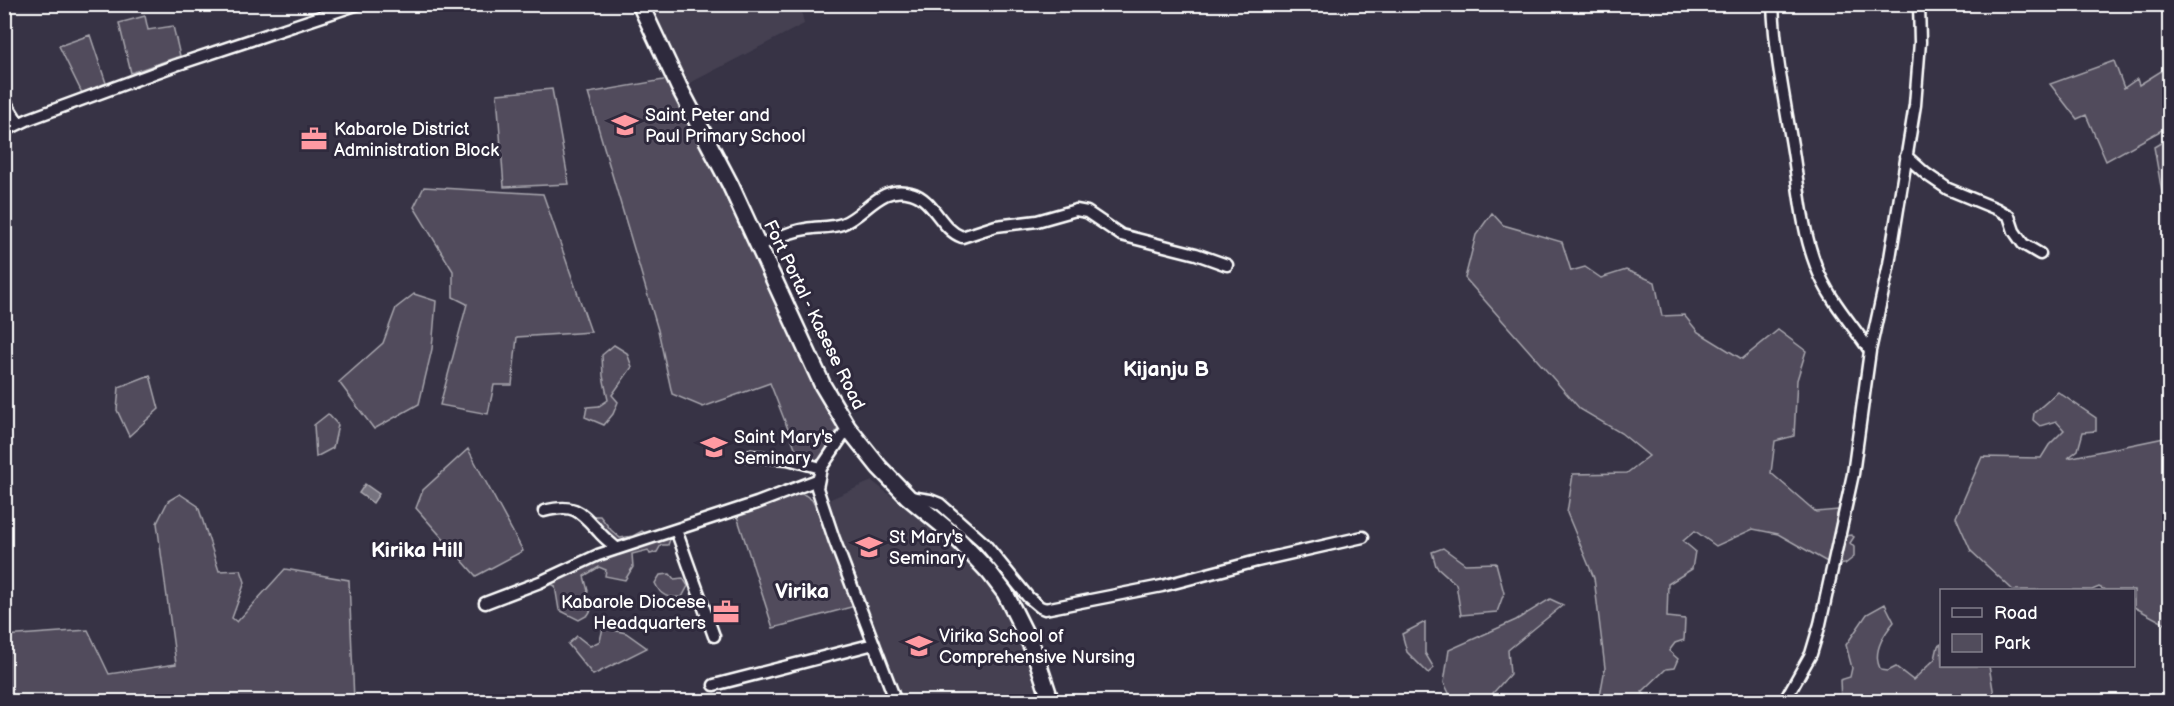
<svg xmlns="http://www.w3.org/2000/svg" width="2174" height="706" viewBox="0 0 2174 706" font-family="'Balsamiq Sans',sans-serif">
	<rect width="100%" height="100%" fill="#373345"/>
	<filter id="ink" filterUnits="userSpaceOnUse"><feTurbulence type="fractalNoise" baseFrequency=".0167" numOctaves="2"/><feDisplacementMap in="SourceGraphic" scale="12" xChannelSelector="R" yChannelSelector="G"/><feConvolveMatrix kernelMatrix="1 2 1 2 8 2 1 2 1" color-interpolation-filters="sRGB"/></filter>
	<g filter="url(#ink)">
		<path fill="#444051" d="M 647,5 L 800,5 L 804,24 L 686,85 Z
			M 872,481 L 927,524 L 969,562 L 1004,604 L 1034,675 L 1041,701 L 901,701 L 889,666 L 826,501 Z"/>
		<path fill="#514c5c" stroke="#a8a6ae" stroke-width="1.5" d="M 145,16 L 148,30 L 173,26 L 180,56 L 131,73 L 119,23 Z
			M 90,35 L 106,83 L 82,93 L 59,46 Z
			M 2114,61 L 2124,88 L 2137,79 L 2139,85 L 2169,66 L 2169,126 L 2106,161 L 2086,115 L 2077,119 L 2050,84 Z
			M 669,79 L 781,312 L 840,425 L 819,461 L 798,455 L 770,383 L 703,407 L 672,394 L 658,330 L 588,93 Z
			M 552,89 L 569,184 L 504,187 L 497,94 Z
			M 2169,138 L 2169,195 L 2163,198 L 2154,147 Z
			M 424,187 L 543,194 L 591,332 L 517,337 L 512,385 L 494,385 L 488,414 L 440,405 L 467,304 L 453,297 L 453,271 L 414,207 Z
			M 1492,213 L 1503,225 L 1562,242 L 1571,271 L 1585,267 L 1601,278 L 1626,270 L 1655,282 L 1662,316 L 1684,315 L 1698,332 L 1742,359 L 1778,330 L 1806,351 L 1797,380 L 1794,436 L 1775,441 L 1771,473 L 1816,512 L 1838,510 L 1829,563 L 1778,534 L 1753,529 L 1716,546 L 1695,531 L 1683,541 L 1695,551 L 1692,569 L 1668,584 L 1667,617 L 1685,619 L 1684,640 L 1675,643 L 1669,651 L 1678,659 L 1674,668 L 1666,669 L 1642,692 L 1652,701 L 1599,701 L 1605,668 L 1594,578 L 1567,513 L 1573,474 L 1627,473 L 1649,456 L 1621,433 L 1580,409 L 1465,278 L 1476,235 Z
			M 414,294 L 436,301 L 432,349 L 419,404 L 374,429 L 339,382 L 383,343 L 396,308 Z
			M 614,345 L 627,353 L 632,367 L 612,395 L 618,402 L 613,414 L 604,425 L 585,417 L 587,407 L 599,406 L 608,400 L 603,376 L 602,355 Z
			M 150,375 L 159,409 L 129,436 L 117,410 L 119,387 Z
			M 2058,392 L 2096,418 L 2096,431 L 2083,432 L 2078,450 L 2068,458 L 2169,437 L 2169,626 L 2134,607 L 2134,590 L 2105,590 L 2099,587 L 2092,590 L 2013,590 L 1971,551 L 1956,517 L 1982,457 L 2041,458 L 2049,445 L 2064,430 L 2056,421 L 2040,426 L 2033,420 L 2034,413 Z
			M 328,414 L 338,425 L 333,448 L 316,457 L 314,425 Z
			M 468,449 L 523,551 L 476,576 L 416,508 L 423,490 Z
			M 795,493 L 805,495 L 812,500 L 821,517 L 855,606 L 773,628 L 736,513 Z
			M 180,494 L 198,506 L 219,571 L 241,570 L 245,582 L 232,618 L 237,622 L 285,569 L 349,580 L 354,701 L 5,701 L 5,636 L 88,630 L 109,674 L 176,664 L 157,523 L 168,501 Z
			M 589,516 L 600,516 L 611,530 L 620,538 L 633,536 L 642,531 L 650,536 L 618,546 Z
			M 672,534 L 668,545 L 661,545 L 657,552 L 650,554 L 648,550 L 632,554 L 633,567 L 625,580 L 605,576 L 606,570 L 599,567 L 584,576 L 588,591 L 585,602 L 591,610 L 588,615 L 579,620 L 559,610 L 555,586 L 546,581 L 600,557 Z
			M 1851,535 L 1854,537 L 1850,543 L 1854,547 L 1854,557 L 1845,564 L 1834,565 L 1839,537 Z
			M 1443,548 L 1465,564 L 1496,563 L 1504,593 L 1497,612 L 1461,615 L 1456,584 L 1436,566 L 1432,552 Z
			M 670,574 L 674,579 L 683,578 L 688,586 L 682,597 C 668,598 661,597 655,583 L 660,575 Z
			M 1550,599 L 1563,605 L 1508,650 L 1510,674 L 1493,693 L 1492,701 L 1453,701 L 1444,683 L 1449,650 L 1516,620 Z
			M 1885,604 L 1894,622 C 1883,635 1871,653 1881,670 L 1888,671 L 1896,667 L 1913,680 L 1935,659 L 1938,646 L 1941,644 L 1942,666 L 1989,666 L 1995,701 L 1841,701 L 1840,680 L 1850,677 L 1852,668 L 1846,645 L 1867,614 Z
			M 1425,622 L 1425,653 L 1434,668 L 1428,673 L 1407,652 L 1402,634 Z
			M 603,628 L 626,633 L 647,648 L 593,675 L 568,644 L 577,636 L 590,646 L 600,641 Z"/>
		<path fill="#76737f" stroke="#adabb2" stroke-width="1.5" d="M 365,484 L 379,494 L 373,503 L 359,493 Z"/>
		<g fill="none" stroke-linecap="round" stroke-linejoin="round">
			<g stroke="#fff" stroke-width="15">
				<path id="minor" d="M 1773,4 C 1775,54 1784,97 1792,145 C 1799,186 1801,227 1816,266 C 1827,297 1852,324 1870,351
					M 4,100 L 16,119
					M 4,131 L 29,119 L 176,65 L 359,4
					M 1906,156 L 1926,174 L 1948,189 L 1997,209 L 2009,216 L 2014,231 L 2023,244 L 2040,254
					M 758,246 C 773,240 789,231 806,229 C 817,227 831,228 842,224 C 866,215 880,184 911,193 C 934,199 940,229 962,237 L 996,226 L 1037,221 L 1076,210 L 1087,212 L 1121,235 L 1196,254 L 1227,265
					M 848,428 L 821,468 L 817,488 L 834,539 L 896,702
					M 749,456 L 788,459 L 821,468
					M 910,497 L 930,500 L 940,504 L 984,543 L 1028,597 L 1040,607 L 1045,609 L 1162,586 L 1257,561 L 1363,537
					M 544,511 C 575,503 580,511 599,532 C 604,538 611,543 617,549
					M 676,530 L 714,636
					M 485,603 L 540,582 L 598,555 L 757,503 L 817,480
					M 714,685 L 874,644
					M 1784,702 L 1811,654 L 1820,624 L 1853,474 L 1870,351 L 1889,264 L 1915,105 L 1920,42 L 1919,4"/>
			</g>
			<g stroke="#fff" stroke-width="20">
				<path id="highway" d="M 640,4 L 679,87 L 730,184 L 823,386 L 848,428 L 879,467 L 908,497 L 953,534 L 989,572 L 1005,593 L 1035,653 L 1051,702"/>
			</g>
			<use href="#minor" stroke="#2f2a3d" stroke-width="10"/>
			<use href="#highway" stroke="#2f2a3d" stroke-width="15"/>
		</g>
	</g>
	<defs>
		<g id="school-bare" transform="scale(2.07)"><path d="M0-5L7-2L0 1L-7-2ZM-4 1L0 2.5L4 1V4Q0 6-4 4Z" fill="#ff9aa2" stroke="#2f2a3d" stroke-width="2.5" paint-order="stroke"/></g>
		<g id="office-bare" transform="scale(2.07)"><path d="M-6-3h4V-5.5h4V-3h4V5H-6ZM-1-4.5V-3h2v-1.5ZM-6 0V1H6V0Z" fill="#ff9aa2" stroke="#2f2a3d" stroke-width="2.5" paint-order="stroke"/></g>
		<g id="university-bare" transform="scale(2.07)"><path d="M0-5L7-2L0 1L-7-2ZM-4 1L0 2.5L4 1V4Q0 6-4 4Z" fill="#ff9aa2" stroke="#2f2a3d" stroke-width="2.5" paint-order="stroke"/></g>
	</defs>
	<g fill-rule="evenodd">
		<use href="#school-bare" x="625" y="125"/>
		<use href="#office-bare" x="314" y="139"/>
		<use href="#school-bare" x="714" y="447"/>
		<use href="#university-bare" x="869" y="547"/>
		<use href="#office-bare" x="726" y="612"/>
		<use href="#university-bare" x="919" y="646"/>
	</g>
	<g text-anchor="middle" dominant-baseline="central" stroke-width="6" stroke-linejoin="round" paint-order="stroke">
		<g font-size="18" fill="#fff" stroke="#2f2a3d" text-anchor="start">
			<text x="645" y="115">Saint Peter and<tspan x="645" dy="21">Paul Primary School</tspan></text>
			<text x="334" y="129">Kabarole District<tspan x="334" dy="21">Administration Block</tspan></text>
			<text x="734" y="437">Saint Mary's<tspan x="734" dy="21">Seminary</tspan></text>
			<text x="889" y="537">St Mary's<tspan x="889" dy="21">Seminary</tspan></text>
			<text x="706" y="602" text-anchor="end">Kabarole Diocese<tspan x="706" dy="21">Headquarters</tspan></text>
			<text x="939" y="636">Virika School of<tspan x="939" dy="21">Comprehensive Nursing</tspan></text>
		</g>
		<g font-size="18" fill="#fff" stroke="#2f2a3d">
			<text transform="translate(814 315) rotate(64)">Fort Portal - Kasese Road</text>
		</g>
		<g font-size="21" font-weight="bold" fill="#fff" stroke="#2f2a3d">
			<text x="1166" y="369">Kijanju B</text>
			<text x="417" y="550">Kirika Hill</text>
			<text x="802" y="591">Virika</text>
		</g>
	</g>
	<rect width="2174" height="706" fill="none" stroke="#2f2a3d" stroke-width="24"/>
	<rect x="12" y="12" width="2150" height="682" fill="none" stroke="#fff" stroke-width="2" filter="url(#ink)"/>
	<rect x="1940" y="589" width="195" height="78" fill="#2f2a3d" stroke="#827f8b" stroke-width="1.5"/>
	<rect x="1952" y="608" width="30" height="9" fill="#2f2a3d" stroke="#827f8b" stroke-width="1.5"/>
	<text x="1994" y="619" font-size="18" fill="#ffffff">Road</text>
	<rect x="1952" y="634" width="30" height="18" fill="#514c5c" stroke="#827f8b" stroke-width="1.5"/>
	<text x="1994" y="649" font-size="18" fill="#ffffff">Park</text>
</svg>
